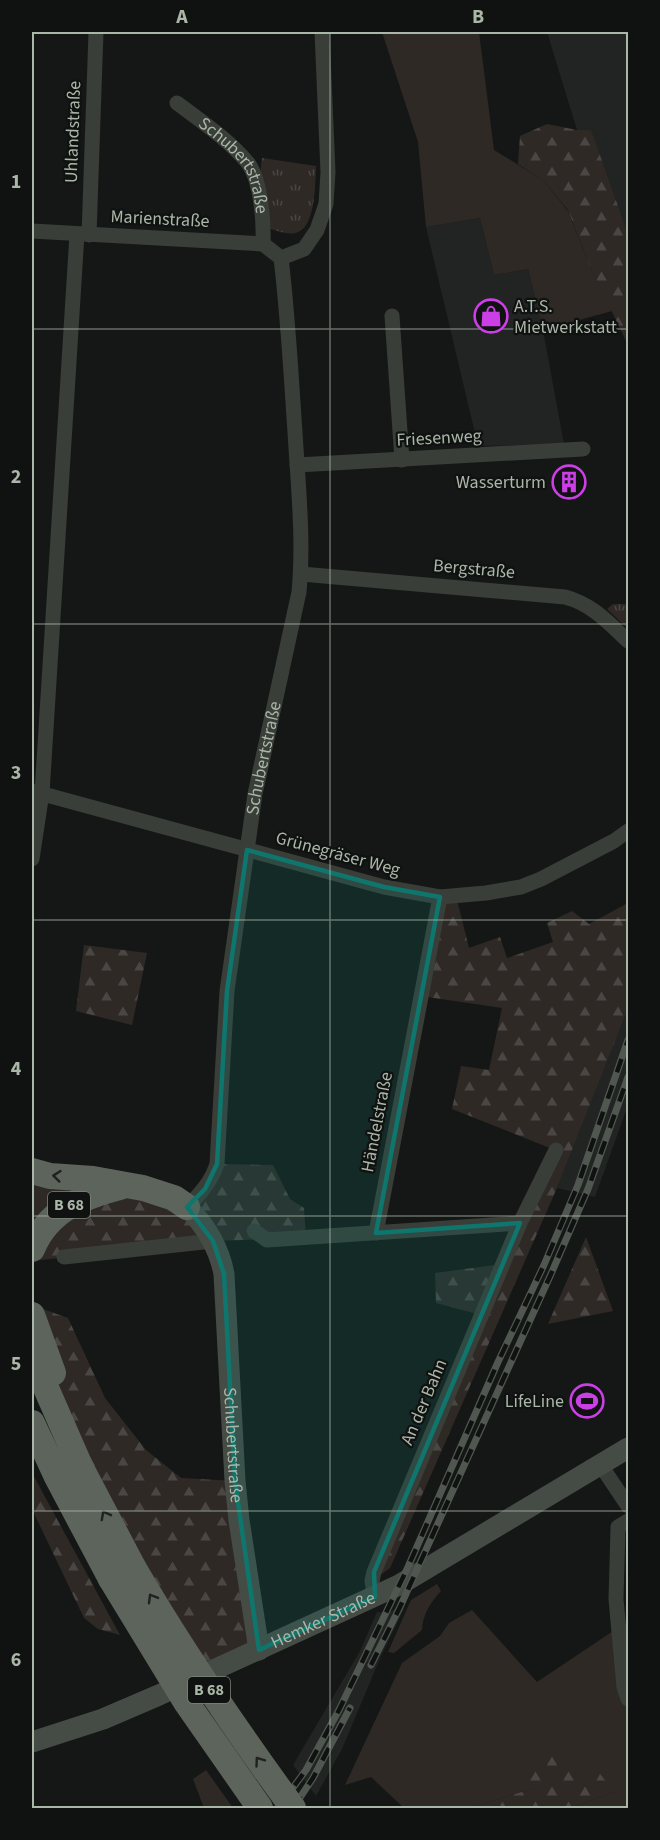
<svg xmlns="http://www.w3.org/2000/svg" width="660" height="1840" viewBox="0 0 660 1840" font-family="'Source Sans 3',sans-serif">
	<defs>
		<pattern id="forest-firs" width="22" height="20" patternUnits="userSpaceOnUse" patternTransform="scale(1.5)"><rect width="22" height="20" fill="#2f2926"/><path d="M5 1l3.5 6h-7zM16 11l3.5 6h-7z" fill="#4a4643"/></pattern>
		<pattern id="park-tufts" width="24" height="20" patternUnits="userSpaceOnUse" patternTransform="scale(1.5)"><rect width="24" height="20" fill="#2f2926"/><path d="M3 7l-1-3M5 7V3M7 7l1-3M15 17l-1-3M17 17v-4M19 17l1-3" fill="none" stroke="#4a4643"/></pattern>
	</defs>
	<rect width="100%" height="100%" fill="#151716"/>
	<path fill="#212422" d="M 547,32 L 628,32 L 628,234 L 591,131 L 577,130 Z
		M 480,218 L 494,275 L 528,269 L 543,330 L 564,444 L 478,446 L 426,227 Z
		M 628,1009 L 628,1105 L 595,1197 L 557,1188 Z
		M 400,1607 L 404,1609 L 381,1656 L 342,1749 L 316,1796 L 293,1765 L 360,1651 L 377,1612 L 387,1613 Z"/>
	<path fill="#2f2926" d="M 382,32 L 479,32 L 494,150 L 543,180 L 568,211 L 588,262 L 612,311 L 543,330 L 528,269 L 494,275 L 480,218 L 426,227 L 418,142 Z
		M 32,1177 L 87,1185 L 32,1231 Z
		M 437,1584 L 441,1591 C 430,1603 423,1614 422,1630 L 394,1653 L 388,1652 L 411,1600 Z
		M 472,1610 L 537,1682 L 619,1627 L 628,1699 L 628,1808 L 570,1808 L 614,1792 L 531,1789 L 470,1808 L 404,1808 L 371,1777 L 345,1785 L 402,1663 L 440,1636 L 449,1623 Z
		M 206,1770 L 233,1808 L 204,1808 L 193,1779 Z"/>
	<path fill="url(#forest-firs)" d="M 547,124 L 577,130 L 591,130 L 628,234 L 628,345 L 588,262 L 568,210 L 543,180 L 518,164 L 520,136 Z
		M 456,896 L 469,948 L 500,937 L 507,958 L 553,942 L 547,923 L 572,911 L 589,924 L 628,903 L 628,1009 L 557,1188 L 390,1568 L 372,1581 L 481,1315 L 436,1303 L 435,1273 L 502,1264 L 555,1150 L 452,1109 L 461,1066 L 489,1070 L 502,1008 L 421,996 L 440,897 Z
		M 84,945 L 147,953 L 132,1025 L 76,1011 Z
		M 217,1164 L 273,1165 L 290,1199 L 304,1208 L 306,1238 L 213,1241 L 32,1261 L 36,1238 L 124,1186 L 187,1207 Z
		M 586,1237 L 613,1311 L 548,1324 Z
		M 32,1305 L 68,1318 L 105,1398 L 146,1450 L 181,1478 L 235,1481 L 259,1650 L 200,1677 L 80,1466 Z
		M 32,1473 L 120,1635 L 98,1629 L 84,1618 L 32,1509 Z
		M 558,1755 L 563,1773 L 594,1766 L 614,1792 L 570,1808 L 470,1808 L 531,1789 L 524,1761 Z"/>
	<path fill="url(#park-tufts)" d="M 262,158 L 316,166 C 315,182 316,225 298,232 C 290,236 278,231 270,229 L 260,174 Z
		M 613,604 L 628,604 L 628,629 L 607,609 Z"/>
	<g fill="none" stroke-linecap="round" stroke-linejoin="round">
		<g stroke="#393e39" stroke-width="15">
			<path id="s1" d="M 177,103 C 201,121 229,140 248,163 C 261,181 264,222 263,244"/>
			<path d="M 32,231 L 263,244 L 281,258"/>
			<path d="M 89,235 L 96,32"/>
			<path d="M 281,258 L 304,249 L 317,230 L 326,204 L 328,172 L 322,32"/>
			<path d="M 392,316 L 402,460"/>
			<path d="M 297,465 L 583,449"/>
			<path d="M 301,574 L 565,597 C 592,604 609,623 628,641"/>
			<path d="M 32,791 L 384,887 L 440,897 L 486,893 L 521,887 L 541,879 L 614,841 L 628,831"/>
			<path d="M 32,859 L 42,793 L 77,234"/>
			<path id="s2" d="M 187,1207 C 201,1193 211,1182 217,1164 L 227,991 L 255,794 L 299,592 C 304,539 298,485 295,432 C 291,374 288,316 281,258"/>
			<path d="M 520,1223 L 556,1150"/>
			<path d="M 254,1231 L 267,1240 L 520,1223 L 374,1572 L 372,1581 L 375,1597"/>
			<path d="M 376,1233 L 440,897"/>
			<path d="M 64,1257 L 213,1241"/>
			<path d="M 600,1464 L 628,1506"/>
			<path d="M 628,1521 L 618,1527 L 616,1599 L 624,1687 L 628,1699"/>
		</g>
		<g stroke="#454c45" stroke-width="21">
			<path id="s3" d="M 187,1207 C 206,1226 219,1247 224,1274 L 235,1481 L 239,1520 L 259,1650"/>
			<path id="s4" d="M 32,1742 L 103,1719 L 159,1695 L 399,1585 L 628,1448"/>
		</g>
		<path stroke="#5c645b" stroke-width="26" d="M 32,1171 L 50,1176 L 93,1179 L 143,1188 L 174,1198 L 187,1207
			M 32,1249 C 48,1210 82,1197 120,1187
			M 32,1315 L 53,1373
			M 32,1356 L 80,1466 L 133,1567
			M 32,1423 L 57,1477 L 111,1579"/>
		<g stroke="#505750" stroke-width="7">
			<path id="rail" d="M 371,1665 L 400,1607 L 551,1274 L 588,1189 L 628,1077
				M 278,1808 L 306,1770 L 339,1710 L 408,1567 L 498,1362 L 544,1265 L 578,1185 L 628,1040
				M 293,1808 L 313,1778 L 350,1708"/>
		</g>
		<use href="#rail" stroke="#101211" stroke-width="4.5" stroke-dasharray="14" stroke-linecap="butt"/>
		<path stroke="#5c645b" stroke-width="26" d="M 133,1567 C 182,1651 236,1730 293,1808
			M 111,1579 L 186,1702 L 260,1808"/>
	</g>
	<defs><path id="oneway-chevron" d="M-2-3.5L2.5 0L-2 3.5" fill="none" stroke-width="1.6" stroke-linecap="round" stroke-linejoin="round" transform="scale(1.5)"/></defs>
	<g stroke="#1f2220">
		<use href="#oneway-chevron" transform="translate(57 1176) rotate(-174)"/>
		<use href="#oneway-chevron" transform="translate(105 1515) rotate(-118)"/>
		<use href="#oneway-chevron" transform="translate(152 1598) rotate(-120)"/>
		<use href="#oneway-chevron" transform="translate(259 1761) rotate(-126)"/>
	</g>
	<path fill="#0f766e" fill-opacity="0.2" stroke="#0f766e" stroke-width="4.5" stroke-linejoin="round" d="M 247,850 L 384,887 L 440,897 L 376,1233 L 520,1223 L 374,1572 L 375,1597 L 259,1650 L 235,1481 L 224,1274 L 213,1241 L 187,1207 L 205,1189 L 217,1164 L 227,991 Z"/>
	<path fill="none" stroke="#aab6a8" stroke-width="1.5" stroke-opacity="0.55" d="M 330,32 L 330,1808M 32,329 L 628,329M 32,624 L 628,624M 32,920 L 628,920M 32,1216 L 628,1216M 32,1511 L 628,1511"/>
	<defs>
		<g id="shop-ring" transform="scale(1.725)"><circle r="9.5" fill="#101211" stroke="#cc3ee6" stroke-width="1.5"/><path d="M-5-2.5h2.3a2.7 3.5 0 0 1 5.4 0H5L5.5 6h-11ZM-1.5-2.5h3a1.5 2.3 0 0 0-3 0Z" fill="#cc3ee6"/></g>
		<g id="building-ring" transform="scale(1.725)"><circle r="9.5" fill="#101211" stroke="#cc3ee6" stroke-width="1.5"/><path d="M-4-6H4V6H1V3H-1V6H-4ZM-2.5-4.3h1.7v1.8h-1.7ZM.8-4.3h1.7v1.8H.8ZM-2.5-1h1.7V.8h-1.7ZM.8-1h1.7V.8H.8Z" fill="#cc3ee6"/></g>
		<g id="stadium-ring" transform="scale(1.725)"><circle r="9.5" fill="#101211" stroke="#cc3ee6" stroke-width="1.5"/><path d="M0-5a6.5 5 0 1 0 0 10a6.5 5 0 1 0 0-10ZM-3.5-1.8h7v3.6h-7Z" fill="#cc3ee6"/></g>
	</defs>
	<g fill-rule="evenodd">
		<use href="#shop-ring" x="491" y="316"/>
		<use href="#building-ring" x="569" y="482"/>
		<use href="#stadium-ring" x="587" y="1401"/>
	</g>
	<g text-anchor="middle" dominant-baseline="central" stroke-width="4.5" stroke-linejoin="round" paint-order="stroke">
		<g fill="#101211" stroke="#7c857b" stroke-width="1.5">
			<rect x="48" y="1192" width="42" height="26" rx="4.5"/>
			<rect x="188" y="1677" width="42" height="26" rx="4.5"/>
		</g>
		<g font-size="16" font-weight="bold" fill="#aab6a8">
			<text x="69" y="1205">B 68</text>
			<text x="209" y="1690">B 68</text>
		</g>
		<g font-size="18" fill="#aab6a8" stroke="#101211">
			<text transform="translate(73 132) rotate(-88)">Uhlandstraße</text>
			<text stroke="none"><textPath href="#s1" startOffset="88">Schubertstraße</textPath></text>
			<text transform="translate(160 219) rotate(3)">Marienstraße</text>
			<text transform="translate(439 438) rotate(-3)">Friesenweg</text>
			<text transform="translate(474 569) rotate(5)">Bergstraße</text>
			<text stroke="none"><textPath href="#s2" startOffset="462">Schubertstraße</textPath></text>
			<text transform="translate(338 854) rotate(15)">Grünegräser Weg</text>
			<text transform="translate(377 1122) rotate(-79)">Händelstraße</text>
			<text transform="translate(424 1402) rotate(-67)">An der Bahn</text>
			<text stroke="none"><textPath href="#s3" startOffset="249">Schubertstraße</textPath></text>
			<text stroke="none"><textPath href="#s4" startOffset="316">Hemker Straße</textPath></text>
		</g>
		<g font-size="18" fill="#aab6a8" stroke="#101211" text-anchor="end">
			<text x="514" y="306" text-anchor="start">A.T.S.<tspan x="514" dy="21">Mietwerkstatt</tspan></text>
			<text x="546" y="482">Wasserturm</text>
			<text x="564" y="1401">LifeLine</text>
		</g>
	</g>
	<rect width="660" height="1840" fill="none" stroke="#101211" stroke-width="66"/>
	<rect x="33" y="33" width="594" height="1774" fill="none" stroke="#aab6a8" stroke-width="2"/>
	<g font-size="20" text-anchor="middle" font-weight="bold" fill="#aab6a8">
		<text x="182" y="23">A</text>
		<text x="478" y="23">B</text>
		<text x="16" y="188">1</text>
		<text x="16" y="483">2</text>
		<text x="16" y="779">3</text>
		<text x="16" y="1075">4</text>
		<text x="16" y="1370">5</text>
		<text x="16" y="1666">6</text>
	</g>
</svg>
